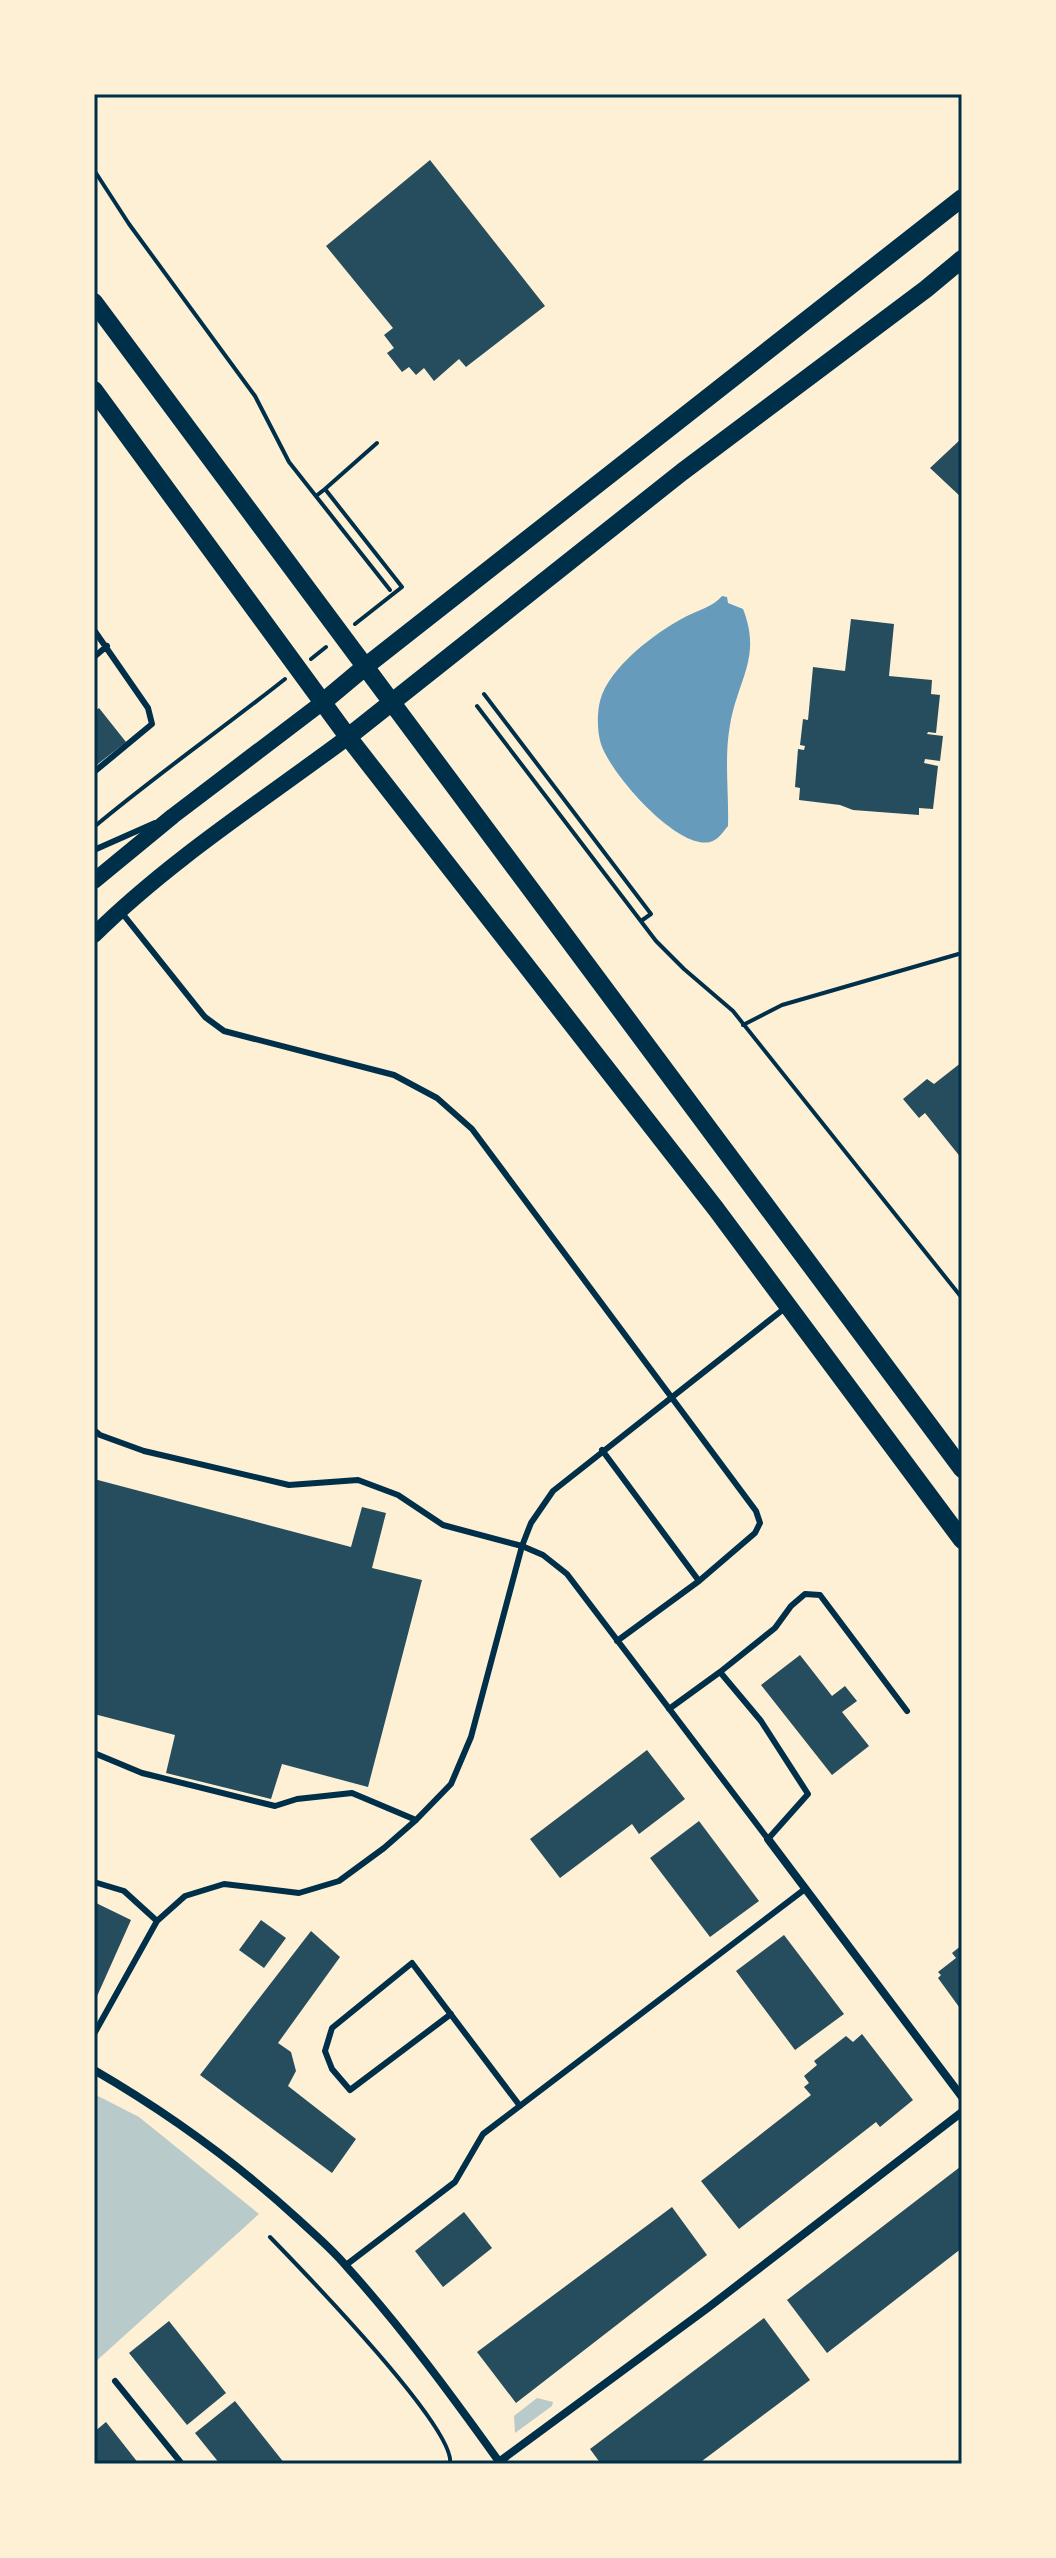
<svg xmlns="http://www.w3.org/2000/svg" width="1056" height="2558" viewBox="0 0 1056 2558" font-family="'Noto Serif',serif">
	<rect width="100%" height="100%" fill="#fdf0d5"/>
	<path fill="#b9caca" d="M 94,2094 L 139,2117 L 259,2214 L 94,2363 Z
		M 537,2398 L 553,2402 L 552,2406 L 515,2433 L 514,2416 Z"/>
	<path fill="#669bbc" d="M 722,596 L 727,597 L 728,603 L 743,609 C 762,657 738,679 730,725 C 724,758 729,793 728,826 C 723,832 718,840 710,842 C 677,850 610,773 601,744 C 597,732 597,713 600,701 C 609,667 655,633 685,617 C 697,611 714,606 722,596 Z"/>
	<path fill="#264d5e" d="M 430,160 L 545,306 L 466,367 L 459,359 L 434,381 L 424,368 L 416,375 L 409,367 L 402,372 L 387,353 L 394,348 L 384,335 L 393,328 L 326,246 Z
		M 962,438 L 962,498 L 930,468 Z
		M 851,619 L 894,624 L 889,676 L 932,680 L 931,694 L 940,695 L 936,733 L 928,732 L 927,734 L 943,736 L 940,761 L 925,759 L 924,763 L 938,766 L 933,809 L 919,808 L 919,815 L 853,810 L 840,805 L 799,800 L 800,788 L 795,787 L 798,749 L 804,750 L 805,746 L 800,745 L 803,719 L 808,720 L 813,667 L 845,671 Z
		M 99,708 L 126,742 L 94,767 L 94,712 Z
		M 962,1062 L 962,1159 L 925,1113 L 919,1118 L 903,1099 L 927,1079 L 934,1084 Z
		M 94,1479 L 351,1547 L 362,1507 L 386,1513 L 372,1568 L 422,1580 L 368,1787 L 282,1764 L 271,1799 L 166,1773 L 175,1735 L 94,1714 Z
		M 800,1655 L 832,1696 L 845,1686 L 857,1701 L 842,1712 L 869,1746 L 832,1775 L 761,1685 Z
		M 647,1750 L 685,1799 L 639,1834 L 632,1824 L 560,1878 L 530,1839 Z
		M 699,1821 L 759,1901 L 710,1937 L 650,1858 Z
		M 94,1902 L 131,1920 L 94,2003 Z
		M 261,1920 L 286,1938 L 264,1968 L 239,1950 Z
		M 311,1931 L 340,1957 L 278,2043 L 291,2052 L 296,2071 L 288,2086 L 356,2139 L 332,2173 L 200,2075 Z
		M 784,1935 L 844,2014 L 795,2050 L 736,1971 Z
		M 962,1945 L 962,2011 L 938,1978 L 941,1975 L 938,1972 L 956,1958 L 952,1953 Z
		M 862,2034 L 913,2100 L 880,2127 L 876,2122 L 739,2229 L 701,2181 L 811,2095 L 804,2087 L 809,2083 L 804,2076 L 817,2065 L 814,2061 L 846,2036 L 853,2042 Z
		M 960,2167 L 962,2248 L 827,2353 L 787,2300 Z
		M 672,2207 L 707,2255 L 516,2403 L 477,2352 Z
		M 464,2212 L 492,2248 L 443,2287 L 415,2251 Z
		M 764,2318 L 810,2380 L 698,2464 L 601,2464 L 590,2449 Z
		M 169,2321 L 226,2393 L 187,2425 L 129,2353 Z
		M 235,2401 L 285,2464 L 220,2464 L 195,2433 Z
		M 106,2422 L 139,2464 L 94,2464 L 94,2432 Z"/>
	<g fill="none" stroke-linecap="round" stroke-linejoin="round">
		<path stroke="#003049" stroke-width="4" d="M 94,170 L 129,224 L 255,396 L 289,462 L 390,590
			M 325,489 L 377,443
			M 316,496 L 325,489 L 402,587 L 355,624
			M 311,659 L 326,647
			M 484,694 L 651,914 L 641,921
			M 477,706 L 656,941 L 684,969 L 733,1011 L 962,1298
			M 94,827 C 156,775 222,729 285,679
			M 743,1025 L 782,1005 L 962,953
			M 270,2237 C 301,2269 457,2429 450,2464"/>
		<path stroke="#003049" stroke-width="6" d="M 94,630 L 148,708 L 152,724 L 94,772
			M 94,657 L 107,646
			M 94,850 L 155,823
			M 122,913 L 205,1017 L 224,1031 L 394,1075 L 437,1098 L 472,1129 L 756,1511 L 760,1523 L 755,1533 L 699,1581
			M 94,1430 L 100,1435 L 144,1451 L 289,1485 L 358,1480 L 398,1495 L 443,1525 L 522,1546 L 543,1555 L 567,1574 L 768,1839 L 808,1794 L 761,1721 L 720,1672 L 669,1709
			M 602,1450 L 699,1581 L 617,1641
			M 720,1672 L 775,1628 L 791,1606 L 805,1594 L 820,1595 L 907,1711
			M 94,1753 L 142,1773 L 275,1806 L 297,1799 L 352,1793 L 416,1820
			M 94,1882 L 124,1891 L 157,1921
			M 451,2014 L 350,2090 L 332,2069 L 325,2051 L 332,2028 L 412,1963 L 520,2106
			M 94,2034 L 157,1921 L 185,1896 L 224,1884 L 299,1893 L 339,1881 L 384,1848 L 416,1820 L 451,1784 L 471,1737 L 522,1546 L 531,1523 L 553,1491 L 785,1308
			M 346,2265 L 455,2182 L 483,2134 L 805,1889
			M 115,2381 L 182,2464"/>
		<path stroke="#003049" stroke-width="8" d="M 768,1839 L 962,2097
			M 94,2070 C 168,2113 236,2162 299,2220 C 315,2235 333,2250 347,2267 C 403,2329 452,2396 500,2463
			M 496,2464 L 709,2307 L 962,2112"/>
		<path stroke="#003049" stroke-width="16" d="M 94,881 L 173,816 L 323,702
			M 94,935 C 170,860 262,801 348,737"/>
		<path stroke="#003049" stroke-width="18" d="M 94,302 L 962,1469
			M 94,390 L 348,737 L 716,1209 L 962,1540
			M 323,702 L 366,666 L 962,198
			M 348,737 L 682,472 L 926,289 L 962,259"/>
	</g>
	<rect width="1056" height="2558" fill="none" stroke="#fdf0d5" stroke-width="192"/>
	<rect x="96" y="96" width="864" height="2366" fill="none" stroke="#003049" stroke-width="3"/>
</svg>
